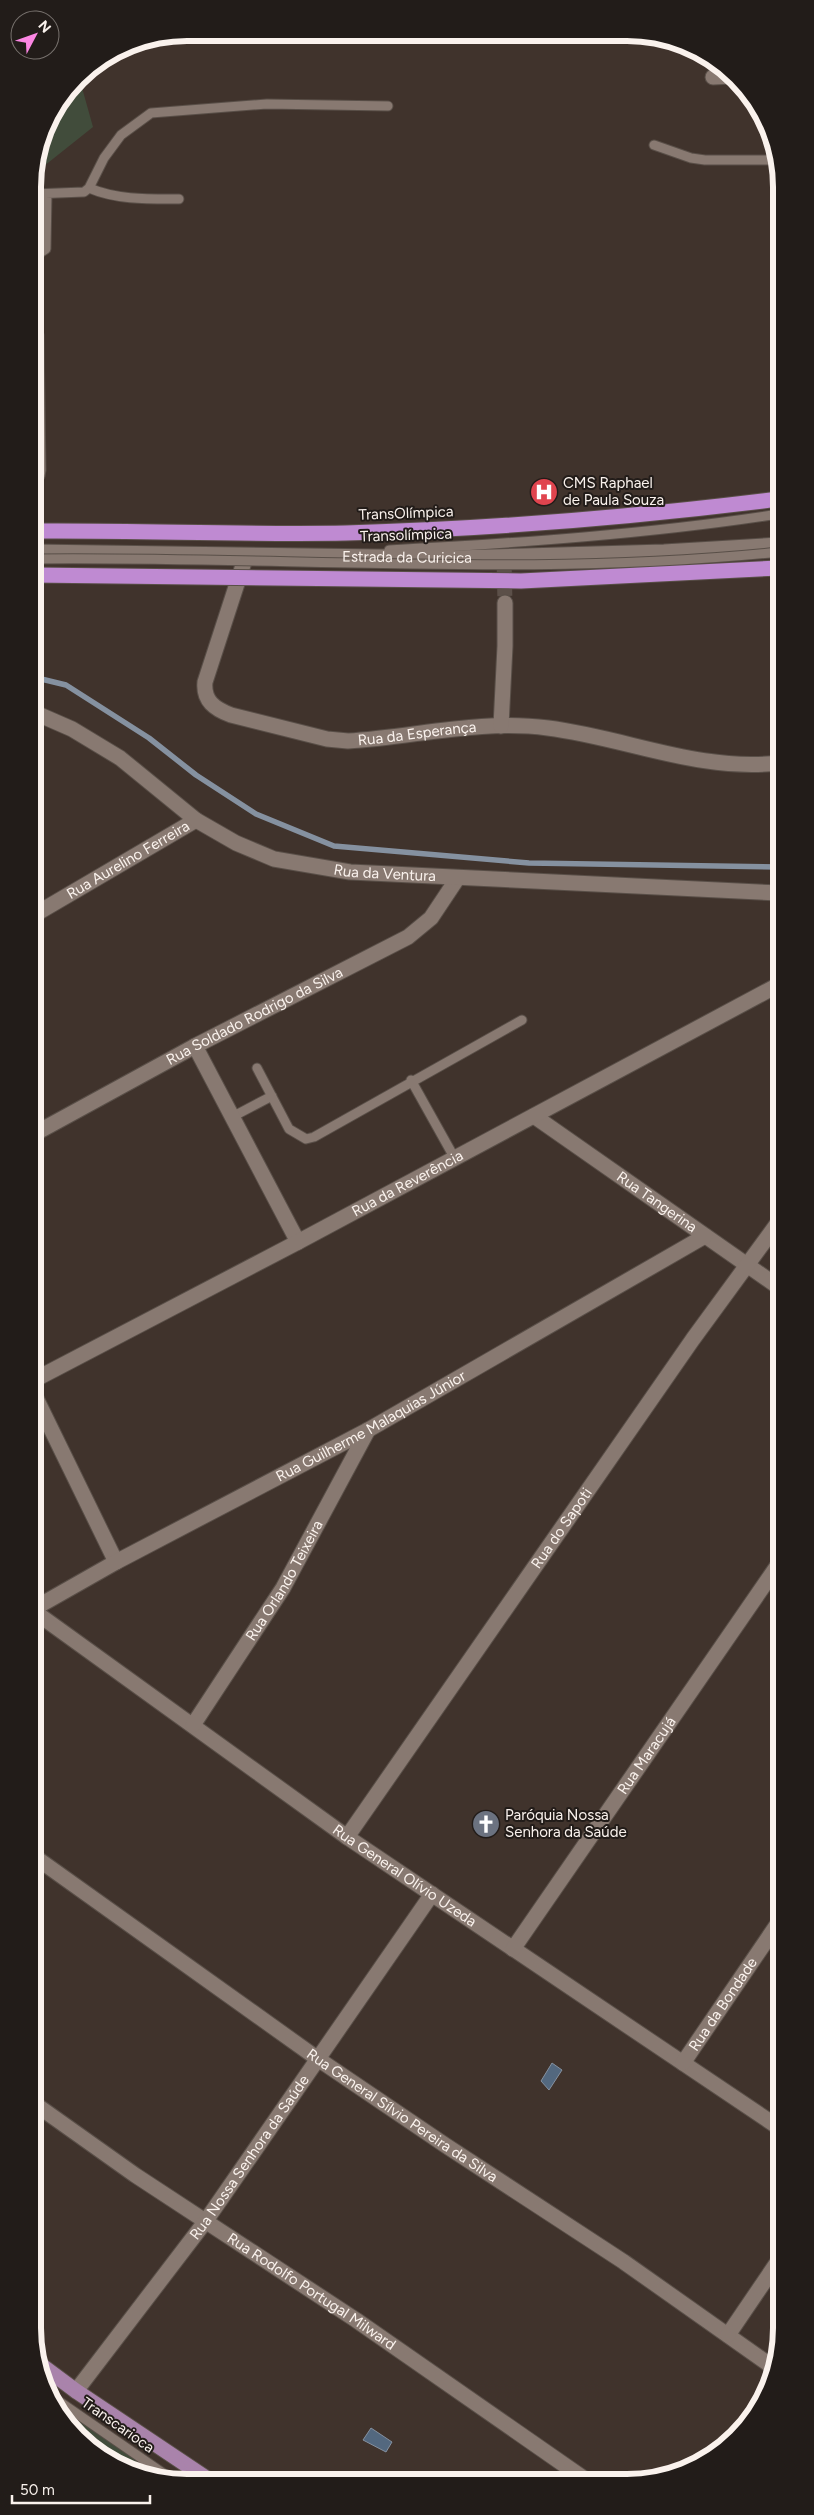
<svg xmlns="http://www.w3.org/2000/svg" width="814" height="2515" viewBox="0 0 814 2515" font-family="Figtree,sans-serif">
	<rect width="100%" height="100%" fill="#40332c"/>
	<path fill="#414c3b" d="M 79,77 L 93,127 L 34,174 L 44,128 Z
		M 51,2399 L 167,2480 C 139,2480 97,2457 78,2437 C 67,2426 59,2411 51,2399 Z"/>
	<path fill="#53687f" stroke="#8591a0" d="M 552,2063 L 562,2070 L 549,2090 L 541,2081 Z
		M 371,2428 L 392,2442 L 386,2452 L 363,2440 Z"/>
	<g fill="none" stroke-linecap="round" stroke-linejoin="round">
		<path stroke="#8591a0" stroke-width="5.5" d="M 33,677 L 66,685 L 149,738 L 196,775 L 256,814 L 334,846 L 529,863 L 779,867"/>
		<path stroke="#5c5049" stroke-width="15" stroke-dasharray="15 8" stroke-linecap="butt" d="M 504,558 L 505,603"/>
		<g stroke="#594f48" stroke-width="11">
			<path id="lane" d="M 654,145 L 691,158 L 705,160 L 779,160
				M 89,188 C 117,200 149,199 179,199
				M 33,194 L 84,192 L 89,188 L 104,158 L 121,135 L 151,113 L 267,104 L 388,106
				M 33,254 L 40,253 L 46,249 L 47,194
				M 33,327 L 39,335 L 41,470 L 40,476 L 33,480
				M 389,550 C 519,543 650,534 779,514
				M 257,1068 L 289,1129 L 306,1139 L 314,1137 L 522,1020
				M 411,1080 L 454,1157
				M 232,1117 L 272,1096
				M 47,2393 L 173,2480"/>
		</g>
		<g stroke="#594f48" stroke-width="17">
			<g id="street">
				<path d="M 713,77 L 734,76"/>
				<path id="s1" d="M 246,556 L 205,682 C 203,701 215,709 231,715 L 327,739 L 348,741 C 415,737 480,719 548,728 C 627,738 698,772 779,763"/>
				<path d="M 501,726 L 505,646 L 505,603"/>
				<path id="s2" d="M 34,915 L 196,820"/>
				<path d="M 195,1046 L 298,1242"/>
				<path id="s3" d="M 534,1116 L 780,1288"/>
				<path id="s4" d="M 34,1134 L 195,1046 L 408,937 L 431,918 L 457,879"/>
				<path id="s5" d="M 34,1380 L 298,1242 L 780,984"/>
				<path d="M 34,1394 L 116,1562"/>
				<path id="s6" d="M 35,1608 L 116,1562 L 368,1430 L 705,1236"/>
				<path id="s7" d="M 35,1612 L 347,1837 L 781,2129"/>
				<path id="s8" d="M 193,1725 L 283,1588 L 368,1430"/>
				<path id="s9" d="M 347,1837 L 693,1339 L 780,1220"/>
				<path id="s10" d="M 35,1857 L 318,2059 L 445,2145 L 624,2262 L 774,2368"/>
				<path id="s11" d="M 513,1949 L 780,1562"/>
				<path id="s12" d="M 683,2063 L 781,1919"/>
				<path id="s13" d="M 35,2104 L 135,2175 L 356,2320 L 586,2480"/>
				<path d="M 728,2335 L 781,2257"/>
				<path id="s14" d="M 76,2391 L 205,2222 L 432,1894"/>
			</g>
		</g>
		<g stroke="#594f48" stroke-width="17">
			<g id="secondary">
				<path id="s15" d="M 33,552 L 455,558 L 664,552 L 779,545"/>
				<path id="s16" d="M 33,712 L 72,729 L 120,758 L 196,820 L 236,843 L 274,859 L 350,872 L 779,893"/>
			</g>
		</g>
		<g stroke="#594f48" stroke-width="17">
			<path id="primary" d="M 37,2362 L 76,2391 L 209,2480"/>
		</g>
		<g stroke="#594f48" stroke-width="17">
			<path id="highway" d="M 33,531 C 138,530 242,535 346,533 C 491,529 635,517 779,499"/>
		</g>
		<use href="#lane" stroke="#887971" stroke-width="9"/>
		<use href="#street" stroke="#887971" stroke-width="15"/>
		<use href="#secondary" stroke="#887971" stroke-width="15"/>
		<use href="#primary" stroke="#a983ab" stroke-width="15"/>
		<use href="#highway" stroke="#bf8ad2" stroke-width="15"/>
		<g stroke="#594f48" stroke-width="11" stroke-linecap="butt">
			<path id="lane-bridge" d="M 33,559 C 282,556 531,578 779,552"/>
		</g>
		<g stroke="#594f48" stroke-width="17" stroke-linecap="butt">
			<path id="highway-bridge" d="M 33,575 L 521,581 L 779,568"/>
		</g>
		<use href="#lane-bridge" stroke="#887971" stroke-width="9"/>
		<use href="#highway-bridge" stroke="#bf8ad2" stroke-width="15"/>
	</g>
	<defs>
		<g id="hospital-disc" transform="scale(1.4375)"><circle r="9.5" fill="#e0444e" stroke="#221c19"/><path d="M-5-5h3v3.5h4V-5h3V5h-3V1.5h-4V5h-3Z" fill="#fff"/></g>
		<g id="church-disc" transform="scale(1.4375)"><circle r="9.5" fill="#6b7280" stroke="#221c19"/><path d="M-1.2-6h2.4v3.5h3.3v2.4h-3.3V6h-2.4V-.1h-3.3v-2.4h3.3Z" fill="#fff"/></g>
	</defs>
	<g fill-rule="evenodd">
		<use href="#hospital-disc" x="544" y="492"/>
		<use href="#church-disc" x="486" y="1824"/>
	</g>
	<g text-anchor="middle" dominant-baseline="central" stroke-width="4" stroke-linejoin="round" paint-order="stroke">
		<g font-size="15" fill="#faf2ed" stroke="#221c19" text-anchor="start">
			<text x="563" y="483">CMS Raphael<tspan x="563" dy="17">de Paula Souza</tspan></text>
			<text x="505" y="1815">Paróquia Nossa<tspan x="505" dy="17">Senhora da Saúde</tspan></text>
		</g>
		<g font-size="15" fill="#faf2ed" stroke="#221c19">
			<text transform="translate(406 513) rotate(-2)">TransOlímpica</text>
			<text transform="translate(406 535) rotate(-2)">Transolímpica</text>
			<text stroke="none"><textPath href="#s15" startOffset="374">Estrada da Curicica</textPath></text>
			<text stroke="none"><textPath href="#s1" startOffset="368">Rua da Esperança</textPath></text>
			<text stroke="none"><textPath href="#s2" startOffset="109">Rua Aurelino Ferreira</textPath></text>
			<text stroke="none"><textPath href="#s16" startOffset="396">Rua da Ventura</textPath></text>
			<text stroke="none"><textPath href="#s4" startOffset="250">Rua Soldado Rodrigo da Silva</textPath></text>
			<text stroke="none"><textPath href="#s5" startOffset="422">Rua da Reverência</textPath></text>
			<text stroke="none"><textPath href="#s3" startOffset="150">Rua Tangerina</textPath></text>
			<text stroke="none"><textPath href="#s6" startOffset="382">Rua Guilherme Malaquias Júnior</textPath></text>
			<text stroke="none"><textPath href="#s9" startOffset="376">Rua do Sapoti</textPath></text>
			<text stroke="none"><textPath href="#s8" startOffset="171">Rua Orlando Teixeira</textPath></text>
			<text stroke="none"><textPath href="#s11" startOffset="235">Rua Maracujá</textPath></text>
			<text stroke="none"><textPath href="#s7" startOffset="454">Rua General Olívio Uzeda</textPath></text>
			<text stroke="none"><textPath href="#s12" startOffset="71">Rua da Bondade</textPath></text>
			<text stroke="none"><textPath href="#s10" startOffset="449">Rua General Sílvio Pereira da Silva</textPath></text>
			<text stroke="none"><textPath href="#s14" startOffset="291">Rua Nossa Senhora da Saúde</textPath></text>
			<text stroke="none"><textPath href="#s13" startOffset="334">Rua Rodolfo Portugal Milward</textPath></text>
			<text transform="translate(118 2425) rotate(35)">Transcarioca</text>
		</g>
	</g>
	<path d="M0 0H814V2515H0ZM187 41H627A146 146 0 0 1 773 187V2328A146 146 0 0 1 627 2474H187A146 146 0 0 1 41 2328V187A146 146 0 0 1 187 41Z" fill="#221c19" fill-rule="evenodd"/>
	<path fill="none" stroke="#faf2ed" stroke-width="6" d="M187 41H627A146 146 0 0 1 773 187V2328A146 146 0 0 1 627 2474H187A146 146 0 0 1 41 2328V187A146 146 0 0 1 187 41Z"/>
	<g transform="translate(35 35) rotate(49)"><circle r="24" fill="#221c19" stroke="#78726e"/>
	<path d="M0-4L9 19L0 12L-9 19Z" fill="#fc86e3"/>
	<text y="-8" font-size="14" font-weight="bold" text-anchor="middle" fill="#faf2ed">N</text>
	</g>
	<path d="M12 2495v8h138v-8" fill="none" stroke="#faf2ed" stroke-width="2.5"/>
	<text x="20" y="2495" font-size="15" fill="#faf2ed" stroke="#221c19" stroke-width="4" paint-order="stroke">50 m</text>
</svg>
